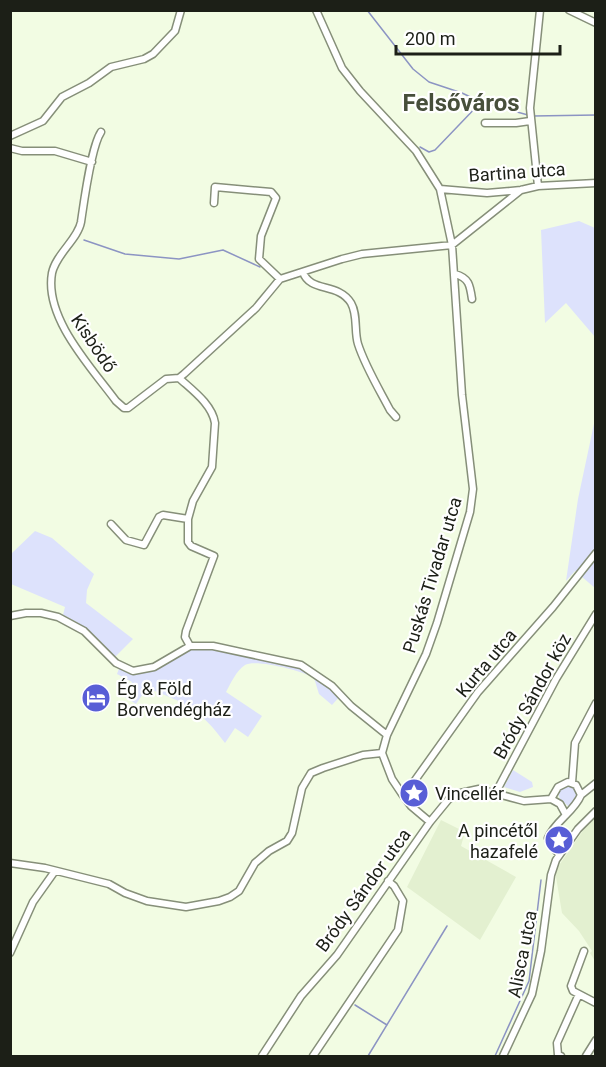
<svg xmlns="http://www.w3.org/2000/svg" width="606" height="1067" viewBox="0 0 606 1067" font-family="Roboto,sans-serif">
	<rect width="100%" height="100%" fill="#f2fce3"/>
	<path fill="#e3f0d0" d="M 595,817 L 595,961 L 590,953 L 592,951 L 579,931 L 562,913 L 555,871 L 587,825 Z
		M 441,820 L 465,832 L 461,846 L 516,877 L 480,940 L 407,887 Z"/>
	<path fill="#dde2fc" d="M 579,221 L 595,228 L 595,337 L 566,303 L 545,323 L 541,230 Z
		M 595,419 L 595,588 L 575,571 L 566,581 L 578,499 Z
		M 35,531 L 52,538 L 94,574 L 87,590 L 86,603 L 133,639 L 115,657 C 97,637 87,626 63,615 L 65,607 L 11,584 L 11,554 Z
		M 190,646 L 213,646 L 301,665 L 341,695 L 332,705 L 319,694 L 314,678 C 303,671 256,659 245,665 C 236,671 231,683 226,692 L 262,716 L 248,737 L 235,728 L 225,743 C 200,709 186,703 147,688 L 136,704 L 123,696 L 132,682 L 117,674 L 120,666 L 143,671 Z
		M 513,770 L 532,782 L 533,787 L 520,792 L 504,787 Z
		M 565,785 L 572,786 L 577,794 L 571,806 L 568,806 L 560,799 L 558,794 L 561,788 Z"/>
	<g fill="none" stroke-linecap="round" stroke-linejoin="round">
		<path stroke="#8c94c3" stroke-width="1.5" d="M 367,10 L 413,69 L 429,82 L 462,93 L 481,102 L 528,115
			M 533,116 L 596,115
			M 420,147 L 429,152 L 435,150 L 481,102
			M 84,240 L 125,254 L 179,259 L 223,250 L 260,267
			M 355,1005 L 387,1025
			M 368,1056 L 447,926
			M 495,1056 L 529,981 L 541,880"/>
		<g stroke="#868f79" stroke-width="9">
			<path id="street" d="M 316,10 L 342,68 L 360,91 L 416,151 L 440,189 L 452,245 L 462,395 L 473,489 L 470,512 L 437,623 L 426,654 L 387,735 L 382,753 L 392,779 L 402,794 L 411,806 L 430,822
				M 569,10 L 596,23
				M 485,123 L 516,123 L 530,121
				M 101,132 C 91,147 84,202 81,222 C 78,239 56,254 52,273 C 44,318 91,367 116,401 L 124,408 L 128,408 L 166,379 L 179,378 L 184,374 L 256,308 L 280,279 L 342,259 L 362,254 L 452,245 L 521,190
				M 10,136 L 43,121 L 62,97 L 89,83 L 111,67 L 144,59 L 153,54 L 175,31 L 181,10
				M 10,148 L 22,151 L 55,151 L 92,162
				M 538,186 L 530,108 L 540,10
				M 440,189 L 487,193 L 521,190 L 538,186 L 596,183
				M 214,203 L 215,187 L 271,192 L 276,198 L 261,236 L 259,259 L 280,279
				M 303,272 C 310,293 338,282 351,303 C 358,315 354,331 358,344 C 365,366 379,389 390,410 L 396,417
				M 455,274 C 469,278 470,285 472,299
				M 179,378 C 192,390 212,404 215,423 L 212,467 L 193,501 L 188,519 L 188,542 L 191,546 L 214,556 L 186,631 L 185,637 L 190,646
				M 111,524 L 126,540 L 144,545 L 159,517 L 163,515 L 188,519
				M 10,616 L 26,613 L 41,613 L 58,617 L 84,631 L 116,663 L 133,671 L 154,667 L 190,646 L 213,646 L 301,665 L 332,686 L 351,706 L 387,735
				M 572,783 L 575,743 L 596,703
				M 402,794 L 413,783 L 478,692 L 553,607 L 596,553
				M 495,794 L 556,679 L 596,614
				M 581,795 L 596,783
				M 559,854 L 551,845 L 548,838 C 555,821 574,812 581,795 L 576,785 L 568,782 L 558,787 L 551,799 L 560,804 L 566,815
				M 10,863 L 45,868 L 109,884 L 125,893 L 147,901 L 186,907 L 219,901 L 230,897 L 239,891 L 255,863 L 269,851 L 287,841 L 292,833 L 302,788 L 311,773 L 323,768 L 363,755 L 382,753
				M 584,951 L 571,986 L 573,991 L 596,1003
				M 10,953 L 33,902 L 55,871
				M 262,1056 L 301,996 L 337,955 L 430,822 L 448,800 L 456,794 L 479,789 L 524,801 L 551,799
				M 313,1056 L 398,930 L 403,901 L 394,886 L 388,881
				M 503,1056 L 532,994 L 541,951 L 551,875 L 556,860 L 578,829 L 596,811
				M 561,1056 L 558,1055 L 557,1043 L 579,994
				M 586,1056 L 596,1040"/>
		</g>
		<use href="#street" stroke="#fff" stroke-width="6"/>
	</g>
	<defs>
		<g id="hotel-disc" transform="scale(1.5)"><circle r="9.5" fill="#585ed6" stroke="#fff"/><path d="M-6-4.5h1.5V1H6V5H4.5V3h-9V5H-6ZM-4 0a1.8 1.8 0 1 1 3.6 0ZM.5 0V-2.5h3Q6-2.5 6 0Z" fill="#fff"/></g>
		<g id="sight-disc" transform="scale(1.5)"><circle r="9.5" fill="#585ed6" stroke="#fff"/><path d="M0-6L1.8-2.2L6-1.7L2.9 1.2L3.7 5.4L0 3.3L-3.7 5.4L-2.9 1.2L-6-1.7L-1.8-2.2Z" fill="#fff"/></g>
	</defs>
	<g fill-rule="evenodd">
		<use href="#hotel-disc" x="96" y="698"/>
		<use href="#sight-disc" x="414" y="793"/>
		<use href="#sight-disc" x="559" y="840"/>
	</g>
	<g text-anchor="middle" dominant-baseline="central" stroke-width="4.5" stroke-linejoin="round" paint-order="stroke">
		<g font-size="18" fill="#1c1f17" stroke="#fff">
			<text transform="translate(517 172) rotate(-4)">Bartina utca</text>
			<text transform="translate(94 343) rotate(56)">Kisbödő</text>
			<text transform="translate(432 575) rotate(-73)">Puskás Tivadar utca</text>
			<text transform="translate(486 663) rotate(-50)">Kurta utca</text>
			<text transform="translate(532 696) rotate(-61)">Bródy Sándor köz</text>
			<text transform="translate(363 890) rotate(-54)">Bródy Sándor utca</text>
			<text transform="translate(522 954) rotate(-79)">Alisca utca</text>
		</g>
		<g font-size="18" fill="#1c1f17" stroke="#fff" text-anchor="start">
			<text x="117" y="688">Ég &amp; Föld<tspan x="117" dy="21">Borvendégház</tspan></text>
			<text x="435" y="793">Vincellér</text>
			<text x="538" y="830" text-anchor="end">A pincétől<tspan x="538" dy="21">hazafelé</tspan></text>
		</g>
		<g font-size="24" font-weight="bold" fill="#474f3b" stroke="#fff">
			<text x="461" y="103">Felsőváros</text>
		</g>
	</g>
	<rect width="606" height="1067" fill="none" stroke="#1c1f17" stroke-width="24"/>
	<path d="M396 45v9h164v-9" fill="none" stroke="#1c1f17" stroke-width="3"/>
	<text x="405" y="45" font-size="18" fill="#1c1f17" stroke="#ffffff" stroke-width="4.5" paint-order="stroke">200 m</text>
</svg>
